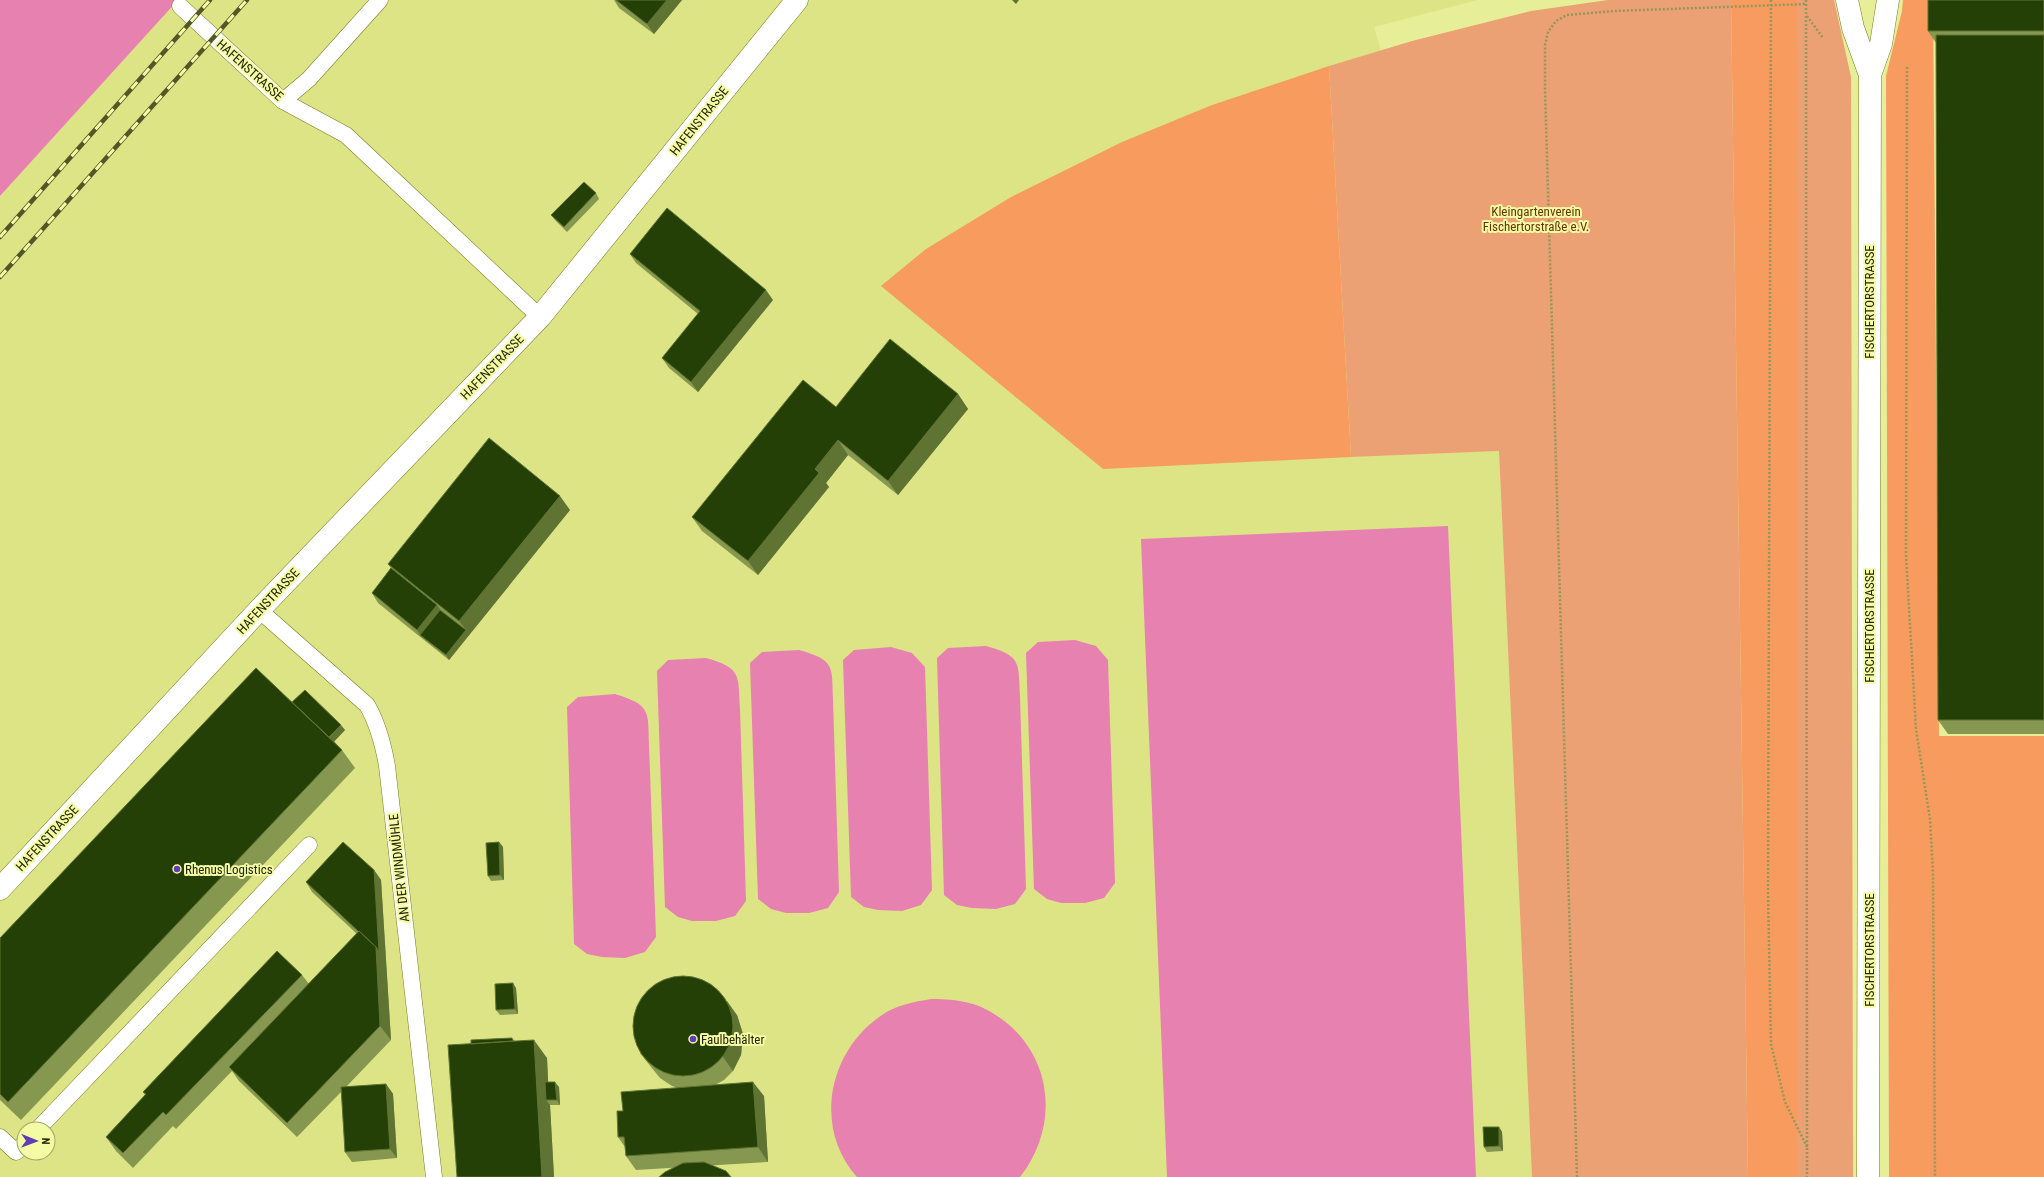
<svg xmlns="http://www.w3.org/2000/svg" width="2044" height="1177" viewBox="0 0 2044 1177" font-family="'Roboto Condensed',sans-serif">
	<rect width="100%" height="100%" fill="#e7ee98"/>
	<path fill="#dde486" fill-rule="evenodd" d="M 178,0 L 1478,0 L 1374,27 L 1381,51 L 1329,66 L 1351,457 L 1499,451 L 1532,1177 L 0,1177 L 0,196 ZM 24,1129 L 48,1129 L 48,1153 L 24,1153 Z"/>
	<path fill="#eba174" d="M 1608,0 L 1731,0 L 1748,1177 L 1532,1177 L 1499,451 L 1351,457 L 1329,66 L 1412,41 L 1531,11 Z
		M 1797,0 L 1834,0 L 1851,77 L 1853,1177 L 1797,1177 Z"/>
	<path fill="#f89b5f" d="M 1731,0 L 1797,0 L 1797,1177 L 1748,1177 Z
		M 1903,0 L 1933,0 L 1939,736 L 2044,736 L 2044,1177 L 1889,1177 L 1886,76 L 1902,11 Z
		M 1329,66 L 1351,457 L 1103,469 L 881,286 L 926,249 L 1011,197 L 1122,142 L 1212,105 Z"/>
	<path fill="#e781b0" d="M 0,0 L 178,0 L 0,196 Z
		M 1448,526 L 1476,1177 L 1167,1177 L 1141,539 Z
		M 1075,640 L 1096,646 L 1108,660 L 1109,691 L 1115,883 L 1104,898 L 1085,903 L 1061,903 L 1047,899 L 1034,889 L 1026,653 L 1038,642 Z
		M 986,646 C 1022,656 1018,662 1020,697 L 1026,889 L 1015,904 L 996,909 L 972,908 L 957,905 L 944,895 L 937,658 L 948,648 Z
		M 891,647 L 912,653 L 925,667 L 932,890 L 921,905 L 902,911 L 878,910 L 864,907 L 851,897 L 843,660 L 854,650 Z
		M 799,650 C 835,660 832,666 833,700 L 839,892 L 828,908 L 809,913 L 786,913 L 771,909 L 758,899 L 750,663 L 762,652 Z
		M 706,658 C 742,668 738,675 740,709 L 746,901 L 735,916 L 716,921 L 692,921 L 678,917 L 665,907 L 657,671 L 668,660 Z
		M 615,694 C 651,705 648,711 649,745 L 656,937 L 645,952 L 625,958 L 602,957 L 587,954 L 574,944 L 567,707 L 578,697 Z
		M 931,999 C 947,999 963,1000 979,1006 C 1049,1037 1066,1118 1020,1177 L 857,1177 C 813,1128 828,1051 882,1015 C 896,1005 914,1002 931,999 Z"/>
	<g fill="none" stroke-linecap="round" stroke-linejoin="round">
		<g stroke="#777b24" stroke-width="17">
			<path id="service" d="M 180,6 L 283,101 L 346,135 L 540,317
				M 283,101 L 309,79 L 380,0
				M 259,610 L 367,705 C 378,724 383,743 387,766 L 434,1177
				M 38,1129 L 309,845
				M 0,1137 L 16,1152 L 24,1144"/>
		</g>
		<g stroke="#777b24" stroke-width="23">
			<path id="minor" d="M 1847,0 L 1853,28 L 1870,75
				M 0,889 L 259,610 L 540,317 L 797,0
				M 1868,1177 L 1870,75 L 1881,44 L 1888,0"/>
		</g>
		<path stroke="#939758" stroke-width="2.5" stroke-dasharray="2 2" stroke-linecap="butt" d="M 1771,0 L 1768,892 L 1771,1044 L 1785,1102 L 1807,1147
			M 1806,0 L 1807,1177
			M 1807,16 L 1823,38
			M 1907,67 L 1906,555 L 1916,729 L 1930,819 L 1933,873 L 1935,1177
			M 1577,1177 L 1545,89 L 1545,45 L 1548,32 L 1556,21 L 1567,15 L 1615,11 L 1806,4"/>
		<use href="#service" stroke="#fff" stroke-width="16"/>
		<use href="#minor" stroke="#fff" stroke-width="22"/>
		<g stroke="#535627" stroke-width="4.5">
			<path id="rail" d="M 0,237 L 210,0
				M 0,277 L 247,0"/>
		</g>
		<use href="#rail" stroke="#f4fba5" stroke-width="3" stroke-dasharray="9" stroke-linecap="butt"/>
	</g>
	<path fill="#869750" d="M 614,0 L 682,0 L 654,34 L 619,8 Z
		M 2044,0 L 2044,734 L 1948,734 L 1938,720 L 1936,43 L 1928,31 Z
		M 596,193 L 599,199 L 567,232 L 555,220 L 551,215 Z
		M 630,254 L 773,300 L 698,392 L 669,368 L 662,358 L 698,314 L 636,263 Z
		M 958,394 L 968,409 L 898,495 L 848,455 L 826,483 L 829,487 L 758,575 L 702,531 L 692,517 L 836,407 Z
		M 570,510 L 449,660 L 378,603 L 372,593 L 391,568 L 388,564 Z
		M 292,702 L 345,730 L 334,741 L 342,750 L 355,768 L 21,1120 L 0,1100 L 0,938 Z
		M 499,842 L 503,847 L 504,880 L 491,881 L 488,876 Z
		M 374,870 L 381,880 L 391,1040 L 346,1087 L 386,1084 L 393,1094 L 397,1158 L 352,1162 L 345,1152 L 342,1091 L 297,1137 L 239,1081 L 232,1071 L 176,1129 L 173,1126 L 133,1168 L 116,1151 L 106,1137 L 145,1095 L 143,1092 L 302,975 L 309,984 L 357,934 L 312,892 L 306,882 Z
		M 516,988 L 518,1014 L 500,1015 L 496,1010 Z
		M 737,1015 L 743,1034 L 741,1055 L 733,1071 L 724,1080 L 715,1085 L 764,1096 L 768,1162 L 636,1170 L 626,1156 L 625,1147 L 618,1137 L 623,1111 L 678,1088 L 672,1086 L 660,1078 L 651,1067 L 640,1053 Z
		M 512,1038 L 515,1041 L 547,1058 L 548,1082 L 559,1087 L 560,1105 L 550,1105 L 554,1177 L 471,1044 Z
		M 1499,1127 L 1502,1132 L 1503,1151 L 1487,1152 L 1484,1147 Z"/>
	<path fill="#5f7432" d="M 667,0 L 682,0 L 654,34 L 647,24 Z
		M 1012,0 L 1019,0 L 1016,4 Z
		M 766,290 L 773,300 L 698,392 L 691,382 Z
		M 958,394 L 968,409 L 898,495 L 888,481 Z
		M 838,440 L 848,455 L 826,483 L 829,487 L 758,575 L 748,561 L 815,469 Z
		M 560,496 L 570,510 L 449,660 L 446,655 L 466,630 L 459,621 Z
		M 437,605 L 444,615 L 420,635 L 417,630 Z
		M 341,725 L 345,730 L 331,745 L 327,740 Z
		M 499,842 L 503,847 L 504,880 L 500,875 Z
		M 374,870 L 381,880 L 391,1040 L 380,1026 L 376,947 Z
		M 513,983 L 516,988 L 518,1014 L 515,1009 Z
		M 727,1001 L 737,1015 L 743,1034 L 741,1055 L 733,1071 L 723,1057 Z
		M 534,1040 L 547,1058 L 549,1100 L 546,1100 L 550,1105 L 554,1177 L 542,1177 Z
		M 555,1082 L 559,1087 L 560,1105 L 557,1100 Z
		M 753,1082 L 764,1096 L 768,1162 L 758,1147 Z
		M 386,1084 L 393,1094 L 397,1158 L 390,1149 Z
		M 1499,1127 L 1502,1132 L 1503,1151 L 1499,1146 Z"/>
	<path fill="#254007" stroke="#5f7432" d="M 616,0 L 667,0 L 647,24 Z
		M 1928,0 L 2044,0 L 2044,31 L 1928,31 Z
		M 1936,35 L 2044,35 L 2044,720 L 1938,720 Z
		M 584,182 L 596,193 L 564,227 L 551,215 Z
		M 667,208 L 766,290 L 691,382 L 662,358 L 700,311 L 630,254 Z
		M 890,339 L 958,394 L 888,481 L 838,440 L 815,469 L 819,473 L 748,561 L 692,517 L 803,380 L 836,407 Z
		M 489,438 L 560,496 L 459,621 L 388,564 Z
		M 391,568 L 437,605 L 417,630 L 372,593 Z
		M 440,610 L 466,630 L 446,655 L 420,635 Z
		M 256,668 L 342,750 L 8,1102 L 0,1094 L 0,938 Z
		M 305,690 L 341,725 L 329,737 L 292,702 Z
		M 343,842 L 374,870 L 379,951 L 376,947 L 359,931 L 359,932 L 306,882 Z
		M 499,842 L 500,875 L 488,876 L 486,843 Z
		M 359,931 L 376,947 L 380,1026 L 287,1123 L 229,1067 Z
		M 277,951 L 302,975 L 166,1115 L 163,1112 L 123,1153 L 106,1137 L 146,1094 L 143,1092 Z
		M633 1026a50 50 0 1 1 100 0a50 50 0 1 1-100 0Z
		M 513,983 L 515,1009 L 496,1010 L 495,984 Z
		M 512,1038 L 513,1041 L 471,1044 L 471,1040 Z
		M 534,1040 L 542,1177 L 457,1177 L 448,1045 Z
		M 545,1082 L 555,1082 L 557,1100 L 546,1100 Z
		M 753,1082 L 758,1147 L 626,1156 L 624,1137 L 618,1137 L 617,1111 L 623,1111 L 621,1092 Z
		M 386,1084 L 390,1149 L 345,1152 L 341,1087 Z
		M 1483,1127 L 1499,1127 L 1499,1146 L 1484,1147 Z
		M 704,1162 L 726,1171 L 731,1177 L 659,1177 L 665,1172 L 683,1163 Z"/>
	<g fill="#613cb4" stroke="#f4fba5" stroke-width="1.5">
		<circle cx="177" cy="869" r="4"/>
		<circle cx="693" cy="1039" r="4"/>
	</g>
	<g text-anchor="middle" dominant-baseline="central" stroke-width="4" stroke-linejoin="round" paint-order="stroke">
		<g font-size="13" fill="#252603" stroke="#f4fba5">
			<text transform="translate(250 70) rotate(42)">HAFENSTRASSE</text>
			<text transform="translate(699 121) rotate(-51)">HAFENSTRASSE</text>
			<text transform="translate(1869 302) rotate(-90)">FISCHERTORSTRASSE</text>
			<text transform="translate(492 367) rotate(-46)">HAFENSTRASSE</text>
			<text transform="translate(268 601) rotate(-47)">HAFENSTRASSE</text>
			<text transform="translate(1869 626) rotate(-90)">FISCHERTORSTRASSE</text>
			<text transform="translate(47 838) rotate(-47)">HAFENSTRASSE</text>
			<text transform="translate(399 868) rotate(-96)">AN DER WINDMÜHLE</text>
			<text transform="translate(1869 950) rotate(-90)">FISCHERTORSTRASSE</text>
		</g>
		<g font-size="13" fill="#6c3201" stroke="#f4fba5">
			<text x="1536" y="211">Kleingartenverein<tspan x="1536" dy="15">Fischertorstraße e.V.</tspan></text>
		</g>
		<g font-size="13" fill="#252603" stroke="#f4fba5" text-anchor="start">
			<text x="185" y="869">Rhenus Logistics</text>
			<text x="701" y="1039">Faulbehälter</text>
		</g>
	</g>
	<g transform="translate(36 1141) rotate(91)"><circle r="19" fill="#f4fba5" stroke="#a1a664"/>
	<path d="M0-3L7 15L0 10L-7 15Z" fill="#613cb4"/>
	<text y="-6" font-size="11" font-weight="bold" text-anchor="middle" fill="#252603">N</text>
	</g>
</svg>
